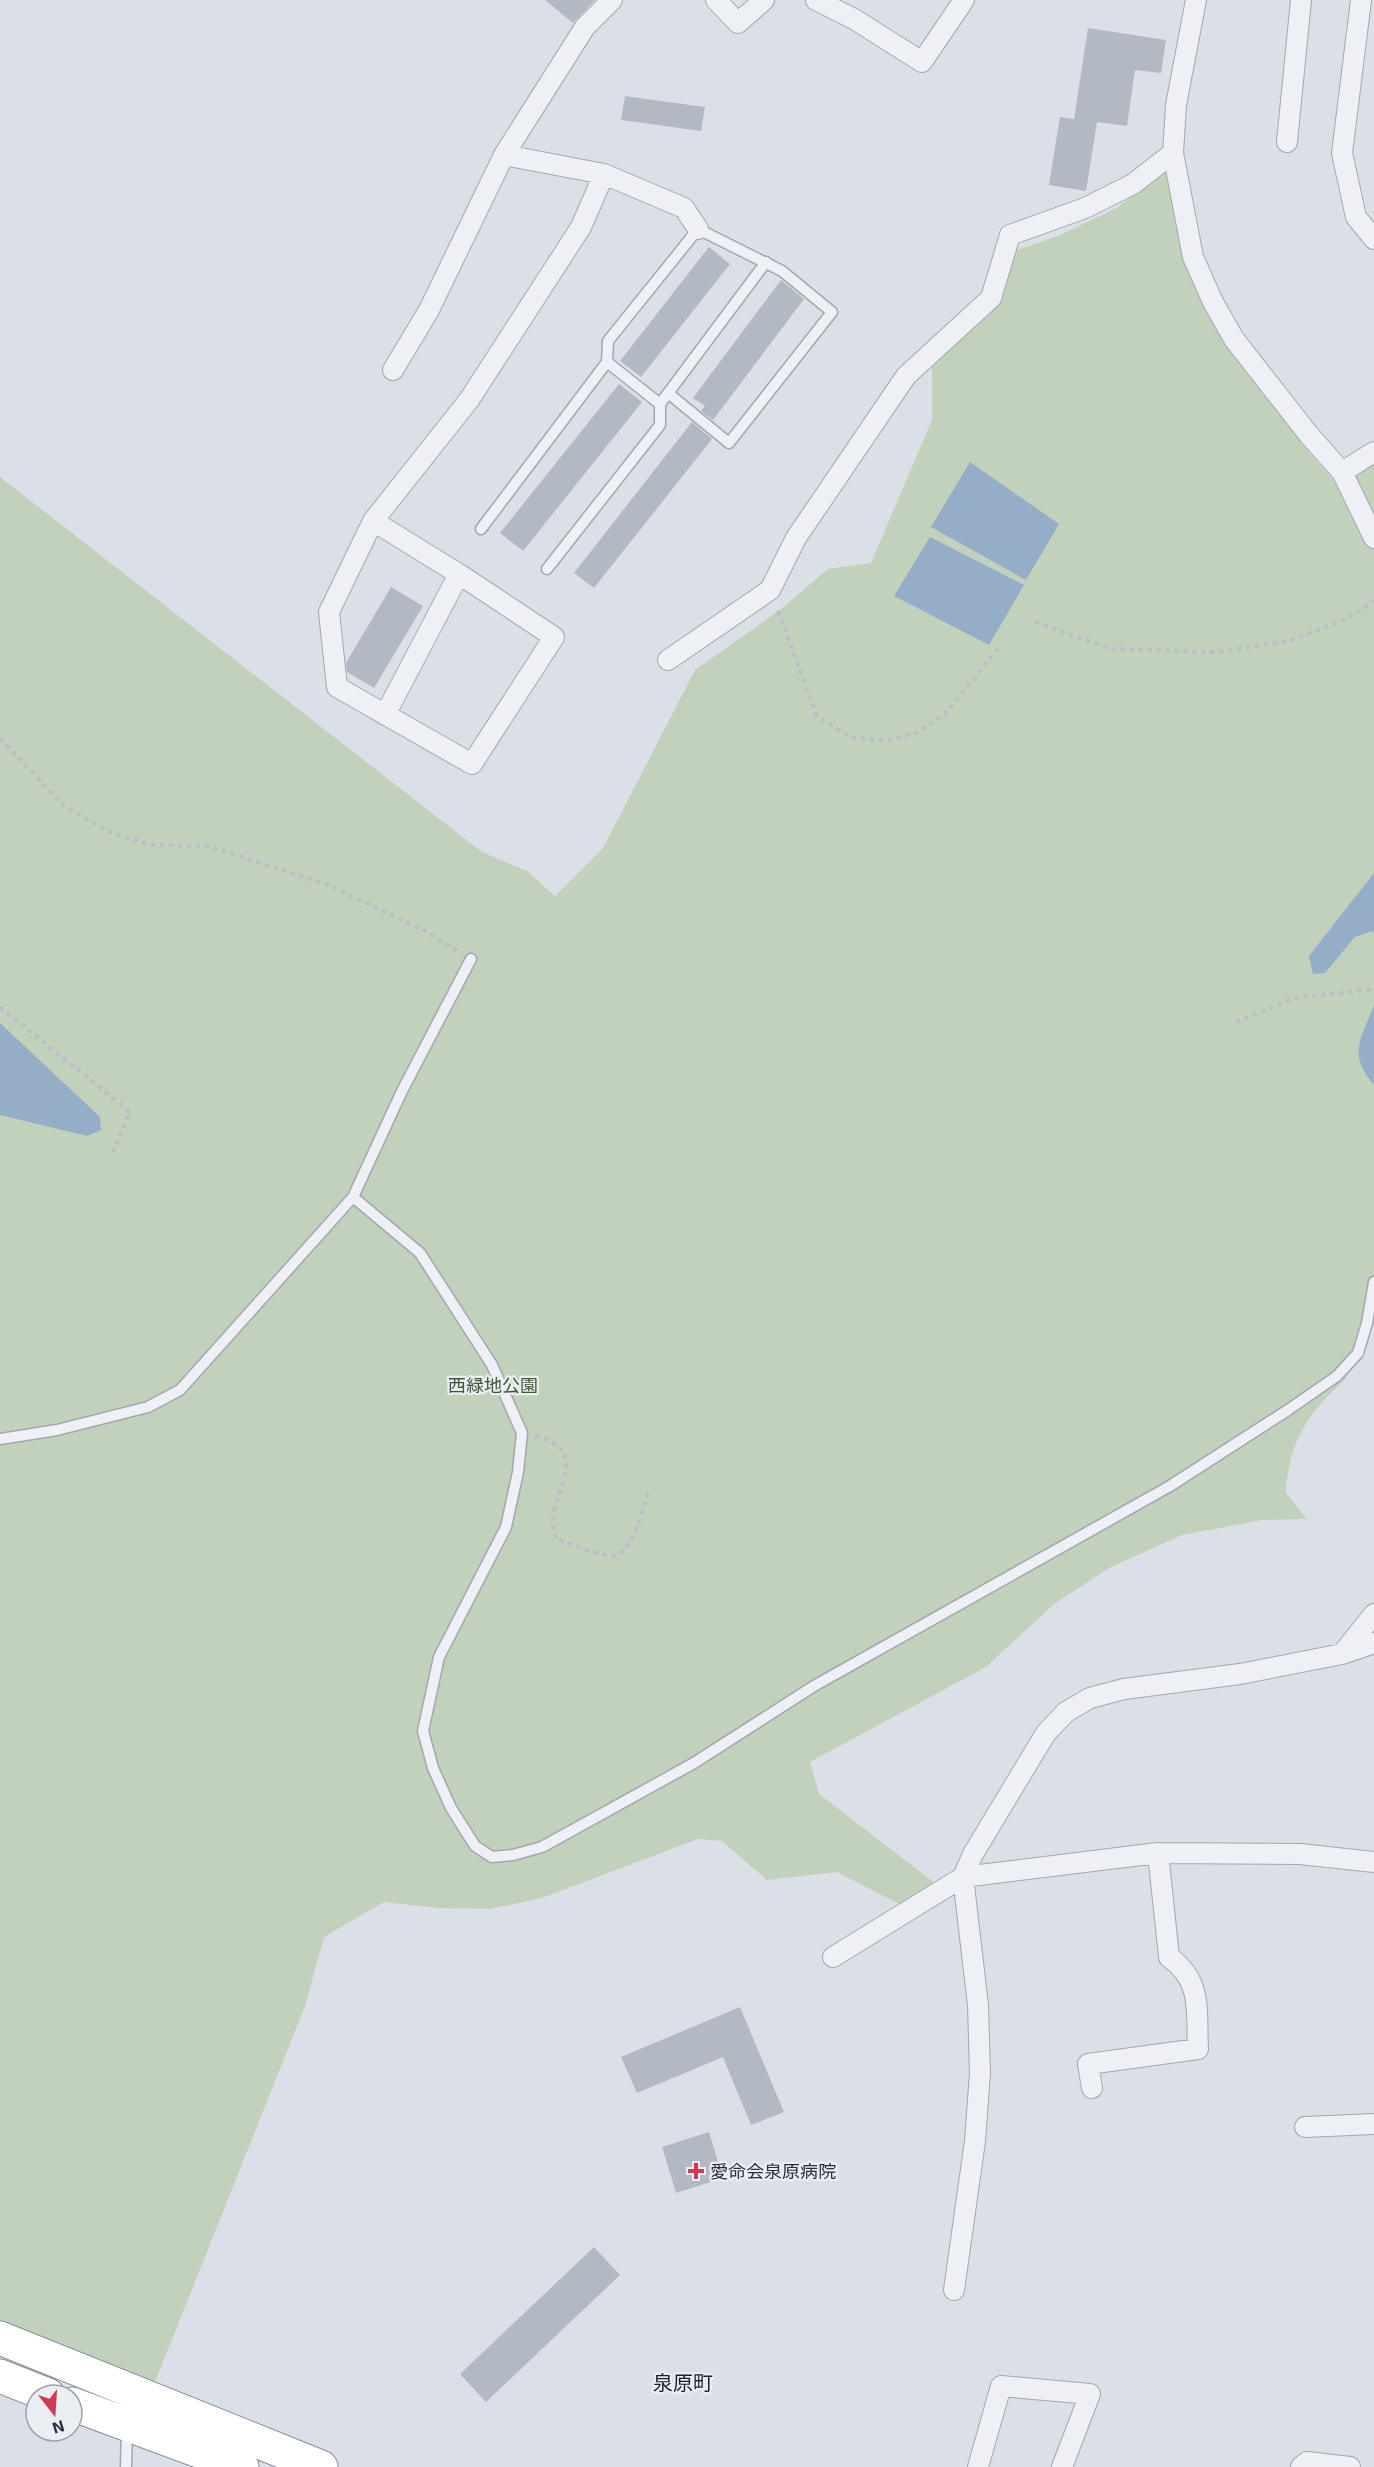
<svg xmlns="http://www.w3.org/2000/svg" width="1374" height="2467" viewBox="0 0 1374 2467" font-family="'Exo 2','Noto Sans JP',sans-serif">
	<rect width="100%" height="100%" fill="#dbe0e6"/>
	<path fill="#c2d1bc" d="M 1170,164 L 1182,250 L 1205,309 L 1223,340 L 1308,451 L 1339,486 L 1374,458 L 1374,1316 C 1369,1336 1361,1357 1348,1374 C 1342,1384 1331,1392 1323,1401 C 1298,1430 1288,1455 1286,1493 L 1307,1519 L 1262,1520 L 1182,1535 L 1109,1568 L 1054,1604 L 986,1667 L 810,1762 L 819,1794 L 936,1884 L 905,1907 L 837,1872 L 767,1880 L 722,1841 L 698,1839 L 542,1898 L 490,1909 L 437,1908 L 384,1902 L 324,1937 L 305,2006 L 151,2392 L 0,2326 L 0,477 L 482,852 L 527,871 L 555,896 L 603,848 L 695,670 L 780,610 L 828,569 L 871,563 L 932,420 L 932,367 L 992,305 L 1012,252 L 1060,235 L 1117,208 Z"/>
	<path fill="#94aec8" d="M 970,462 L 1059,524 L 1026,580 L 931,527 Z
		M 930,537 L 1024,585 L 989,645 L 894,596 Z
		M 1374,873 L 1374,934 L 1372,931 L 1355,937 L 1325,973 L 1313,974 L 1309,956 Z
		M 1374,1005 L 1374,1085 C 1347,1053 1361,1040 1374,1005 Z
		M 0,1023 L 100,1117 L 101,1130 L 87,1136 L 0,1115 Z"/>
	<path fill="#b2b9c3" d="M 545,0 L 595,0 L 573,23 Z
		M 1088,28 L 1166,40 L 1161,73 L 1135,70 L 1127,126 L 1097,122 L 1086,191 L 1049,185 L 1060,117 L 1074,119 Z
		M 625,96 L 705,107 L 701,131 L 621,120 Z
		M 709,247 L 730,264 L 641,377 L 620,361 Z
		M 781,280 L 804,299 L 713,420 L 701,411 L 705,406 L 693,398 Z
		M 619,384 L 642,402 L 523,551 L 500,533 Z
		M 692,422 L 712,439 L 594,588 L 574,573 Z
		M 391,587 L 423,606 L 374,688 L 347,672 L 346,663 Z
		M 740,2007 L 784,2112 L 751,2125 L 723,2057 L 637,2093 L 621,2057 Z
		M 709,2132 L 723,2178 L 676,2193 L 662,2147 Z
		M 594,2247 L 620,2275 L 486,2402 L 460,2374 Z"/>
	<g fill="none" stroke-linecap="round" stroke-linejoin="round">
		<g stroke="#a1a7b0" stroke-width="13">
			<path id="service" d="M 607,362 L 660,404
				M 481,529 L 607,362 L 608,341 L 698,229 L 782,271 L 832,312 L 729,443 L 668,393
				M 547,569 L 660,425 L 660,404 L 766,262
				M 353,1197 L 420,1253 L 492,1365 L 522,1433 L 518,1472 L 506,1527 L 439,1657 L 423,1731 L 433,1768 L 451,1808 L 475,1846 L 492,1857 L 513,1855 L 542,1847 L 694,1763 L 814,1686 L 1170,1486 L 1288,1410 L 1337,1376 L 1358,1353 L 1367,1323 L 1374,1282
				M 0,1439 L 57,1430 L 148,1407 L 180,1390 L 353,1197 L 402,1091 L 471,959
				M 126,2467 L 127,2430"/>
		</g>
		<g stroke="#a1a7b0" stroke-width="22">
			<path id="minor" d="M 716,0 L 738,23 L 764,0
				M 816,0 L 854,19 L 922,62 L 964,0
				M 1196,0 L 1176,105 L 1173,153 L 1193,257 L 1213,302 L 1234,339 L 1309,435 L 1342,472 L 1374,538
				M 1361,0 L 1342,153 L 1356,217 L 1374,239
				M 1287,142 L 1301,0
				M 504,155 L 604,174 L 684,208 L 698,229
				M 393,370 L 429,310 L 504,155 L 585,27 L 612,0
				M 1342,472 L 1374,452
				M 373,521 L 459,574 L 554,637 L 472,764 L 337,687 L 329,612 L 373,521 L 469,400 L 581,227 L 604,174
				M 668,660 L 770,590 L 796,538 L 906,376 L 991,298 L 1010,235 L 1085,208 L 1133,184 L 1173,153
				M 385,715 L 459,574
				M 1342,1654 L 1374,1614
				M 833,1957 L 963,1877 L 1158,1853 L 1300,1854 L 1374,1862
				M 1092,2088 L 1088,2064 L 1198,2049 C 1196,2011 1203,1981 1169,1957 L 1158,1853
				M 1305,2127 L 1374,2124
				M 954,2290 L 975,2141 L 980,2073 L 978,2005 L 963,1877 L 973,1854 L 1046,1733 L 1066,1712 L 1090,1698 L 1124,1689 L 1240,1674 L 1342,1654 L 1374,1643
				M 978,2467 L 1001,2386 L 1090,2394 L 1062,2467
				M 1301,2467 L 1307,2462 L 1350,2467"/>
		</g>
		<g stroke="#828d9d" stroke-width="35">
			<path id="trunk" d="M 0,2338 L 321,2467
				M 0,2376 L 48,2395
				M 72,2404 L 242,2467"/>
		</g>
		<path stroke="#babec5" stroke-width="4" stroke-dasharray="4.5 4.5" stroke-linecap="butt" d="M 778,611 L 817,716 L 850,737 L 884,741 L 916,733 L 945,714 L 1000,646
			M 1035,622 L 1111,649 L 1216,652 L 1289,641 L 1349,618 L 1374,600
			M 0,738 L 64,806 L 109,832 L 152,845 L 209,846 L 328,885 L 425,931 L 460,953
			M 0,1007 L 130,1112 L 113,1152
			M 1236,1022 L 1294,998 L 1374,989
			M 535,1436 C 590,1449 556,1487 553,1520 C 553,1526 555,1533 556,1539 C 570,1543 603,1558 616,1555 C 633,1550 643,1509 648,1493"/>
		<use href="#service" stroke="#eef0f5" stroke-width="10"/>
		<use href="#minor" stroke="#eef0f5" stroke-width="20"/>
		<use href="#trunk" stroke="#fff" stroke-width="33"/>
	</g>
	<path fill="#d23a53" stroke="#ebeff4" stroke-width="2" d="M693 2162h6v6h6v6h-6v6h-6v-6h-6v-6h6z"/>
	<g text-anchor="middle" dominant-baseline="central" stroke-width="4.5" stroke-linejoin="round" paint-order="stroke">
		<g font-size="18" fill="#3a5932" stroke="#ebeff4">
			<text x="493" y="1385">西緑地公園</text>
		</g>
		<g font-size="18" fill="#252e3d" stroke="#ebeff4" text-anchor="start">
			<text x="710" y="2171">愛命会泉原病院</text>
		</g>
		<g font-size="20" fill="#171f2d" stroke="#ebeff4">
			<text x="683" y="2382">泉原町</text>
		</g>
	</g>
	<g transform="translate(54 2413) rotate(163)"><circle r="28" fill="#ebeff4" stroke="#9ca2ab" stroke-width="1.5"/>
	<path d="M0-4.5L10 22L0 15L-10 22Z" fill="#d23a53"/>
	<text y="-9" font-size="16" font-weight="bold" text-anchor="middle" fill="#252e3d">N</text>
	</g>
</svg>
